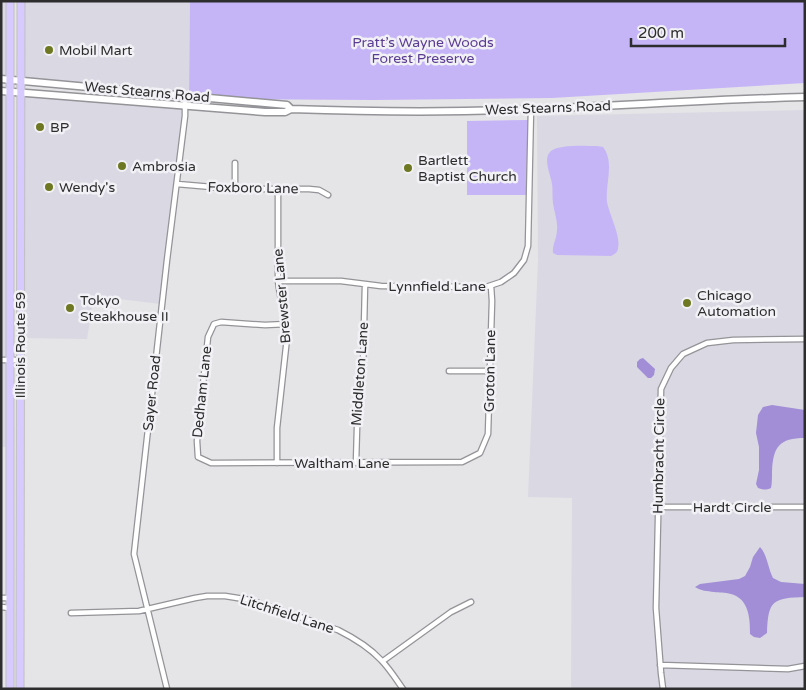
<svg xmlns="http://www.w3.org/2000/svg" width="806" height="690" viewBox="0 0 806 690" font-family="'Varela Round',sans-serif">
	<rect width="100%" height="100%" fill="#e5e4e7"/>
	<path fill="#dad8e3" d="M 1,1 L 7,1 L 7,84 L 1,83 Z
		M 22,1 L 190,1 L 189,99 L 22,84 Z
		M 1,87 L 8,88 L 8,358 L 1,358 Z
		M 21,90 L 183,103 L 161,304 L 94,296 L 87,339 L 21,338 Z
		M 805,110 L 805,689 L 572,689 L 571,685 L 572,498 L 528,497 L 538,261 L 537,116 Z
		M 1,362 L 8,362 L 8,447 L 1,447 Z"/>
	<path fill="#c5b5f7" d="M 190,1 L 805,1 L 805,83 L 552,98 L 375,100 L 189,99 Z
		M 528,120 L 527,195 L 467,195 L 467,121 Z
		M 597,146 L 603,147 C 615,163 605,183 607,202 C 609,214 621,236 618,248 C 618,252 615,254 611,256 L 557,255 L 553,253 C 552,245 557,238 557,230 C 558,221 554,212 553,203 C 552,197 553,191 552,184 C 551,175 542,158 551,151 C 560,144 586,146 597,146 Z"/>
	<path fill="#a18ed6" d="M 643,358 L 655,369 L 654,375 L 651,378 L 648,378 L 637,367 L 637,362 L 640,359 Z
		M 772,405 L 805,410 L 805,438 C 779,438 773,447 772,472 C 772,478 772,483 771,488 C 766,490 763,490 758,488 L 756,484 L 759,470 L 759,447 L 756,433 L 758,415 L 763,407 Z
		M 760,547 C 767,554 768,568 773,578 L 781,582 L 805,584 L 805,597 C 773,598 768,600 767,633 L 760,638 L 754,637 L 750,634 C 750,618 749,599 731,594 C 725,592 719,593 714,592 C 707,591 701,591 695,587 L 700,584 L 739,579 L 745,576 L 750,567 L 753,557 Z"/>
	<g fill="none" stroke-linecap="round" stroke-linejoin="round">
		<g stroke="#949397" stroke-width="7">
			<path id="minor" d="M 177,184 L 235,189 L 309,189 L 319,190 L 328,195
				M 235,189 L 235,163
				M 278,281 L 341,281 L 381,286 L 486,287 L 501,282 L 514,273 L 524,260 L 528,246 L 531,109
				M 287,324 L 265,325 L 221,322 L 214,324 L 208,337 L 197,441 L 198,457 L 211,463 L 215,463 L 462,462 L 480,453 L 488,434 L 492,301 L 491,286
				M 1,360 L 20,360
				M 449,371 L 490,371
				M 277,463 L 277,428 L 287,338 C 286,318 280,300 278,281 L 278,189
				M 356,463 L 357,428 L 363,368 L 365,285
				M 658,507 L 805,507
				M 1,598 L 10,598
				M 1,607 L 10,608
				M 71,613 L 139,611 L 195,598 L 207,596 L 225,596 L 250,600 L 338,630 C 354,638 369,647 381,660 C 389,668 396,679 403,689
				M 383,661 L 451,612 L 471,602
				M 660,665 L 788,669 L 805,666
				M 167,689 L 134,554 L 167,260 L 185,116 L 185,95
				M 663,689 L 661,673 L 656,608 L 661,389 L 671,368 L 683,354 L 707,343 L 733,340 L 805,339"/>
		</g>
		<g stroke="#949397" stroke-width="9">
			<path id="secondary" d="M 1,79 L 287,105 L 291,109 C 349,111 407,112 465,111 C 578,109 691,100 805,97
				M 1,91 L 265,112 L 285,112 L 291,109"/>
		</g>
		<g stroke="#c0c0c0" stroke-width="9">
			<path id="primary" d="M 10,1 L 10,689
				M 20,689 L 21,1"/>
		</g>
		<use href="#minor" stroke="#fff" stroke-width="4.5"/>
		<use href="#secondary" stroke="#fff" stroke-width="6"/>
		<use href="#primary" stroke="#d7cafe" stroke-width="7"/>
	</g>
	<g fill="#6e7822" stroke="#f2f1f5" stroke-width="2">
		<circle cx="49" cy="50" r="5"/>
		<circle cx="40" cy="127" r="5"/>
		<circle cx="122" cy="166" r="5"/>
		<circle cx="408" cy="168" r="5"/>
		<circle cx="49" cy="187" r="5"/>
		<circle cx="687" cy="303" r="5"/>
		<circle cx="70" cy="308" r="5"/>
	</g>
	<g text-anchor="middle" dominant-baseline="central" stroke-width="5" stroke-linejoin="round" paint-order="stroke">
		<g font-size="14" fill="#5a3d93" stroke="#f2f1f5">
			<text x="423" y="42">Pratt’s Wayne Woods<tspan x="423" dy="16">Forest Preserve</tspan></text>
		</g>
		<g font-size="14" fill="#2d2d2e" stroke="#f2f1f5" text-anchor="start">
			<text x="59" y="50">Mobil Mart</text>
			<text x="50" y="127">BP</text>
			<text x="418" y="160">Bartlett<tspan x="418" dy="16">Baptist Church</tspan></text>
			<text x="132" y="166">Ambrosia</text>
			<text x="59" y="187">Wendy's</text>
			<text x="697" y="295">Chicago<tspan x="697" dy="16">Automation</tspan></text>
			<text x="80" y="300">Tokyo<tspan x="80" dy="16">Steakhouse II</tspan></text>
		</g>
		<g font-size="14" fill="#2d2d2e" stroke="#f2f1f5">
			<text transform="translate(147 92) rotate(5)">West Stearns Road</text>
			<text transform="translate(548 108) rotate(-2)">West Stearns Road</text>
			<text transform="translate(253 188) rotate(1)">Foxboro Lane</text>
			<text x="437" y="286">Lynnfield Lane</text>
			<text transform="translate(282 296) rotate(-95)">Brewster Lane</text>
			<text transform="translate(20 345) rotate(-90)">Illinois Route 59</text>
			<text transform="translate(490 371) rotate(-89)">Groton Lane</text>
			<text transform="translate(360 374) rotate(-86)">Middleton Lane</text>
			<text transform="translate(202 392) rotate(-84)">Dedham Lane</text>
			<text transform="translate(152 393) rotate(-84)">Sayer Road</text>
			<text transform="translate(659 456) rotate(-89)">Humbracht Circle</text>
			<text x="342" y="463">Waltham Lane</text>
			<text x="732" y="507">Hardt Circle</text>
			<text transform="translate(287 614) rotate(18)">Litchfield Lane</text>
		</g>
	</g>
	<rect width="806" height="690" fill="none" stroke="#2d2d2e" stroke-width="5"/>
	<path d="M631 38v8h154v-8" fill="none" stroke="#2d2d2e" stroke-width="2.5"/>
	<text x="638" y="38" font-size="15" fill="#2d2d2e" stroke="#f2f1f5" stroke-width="4" paint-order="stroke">200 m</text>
</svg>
